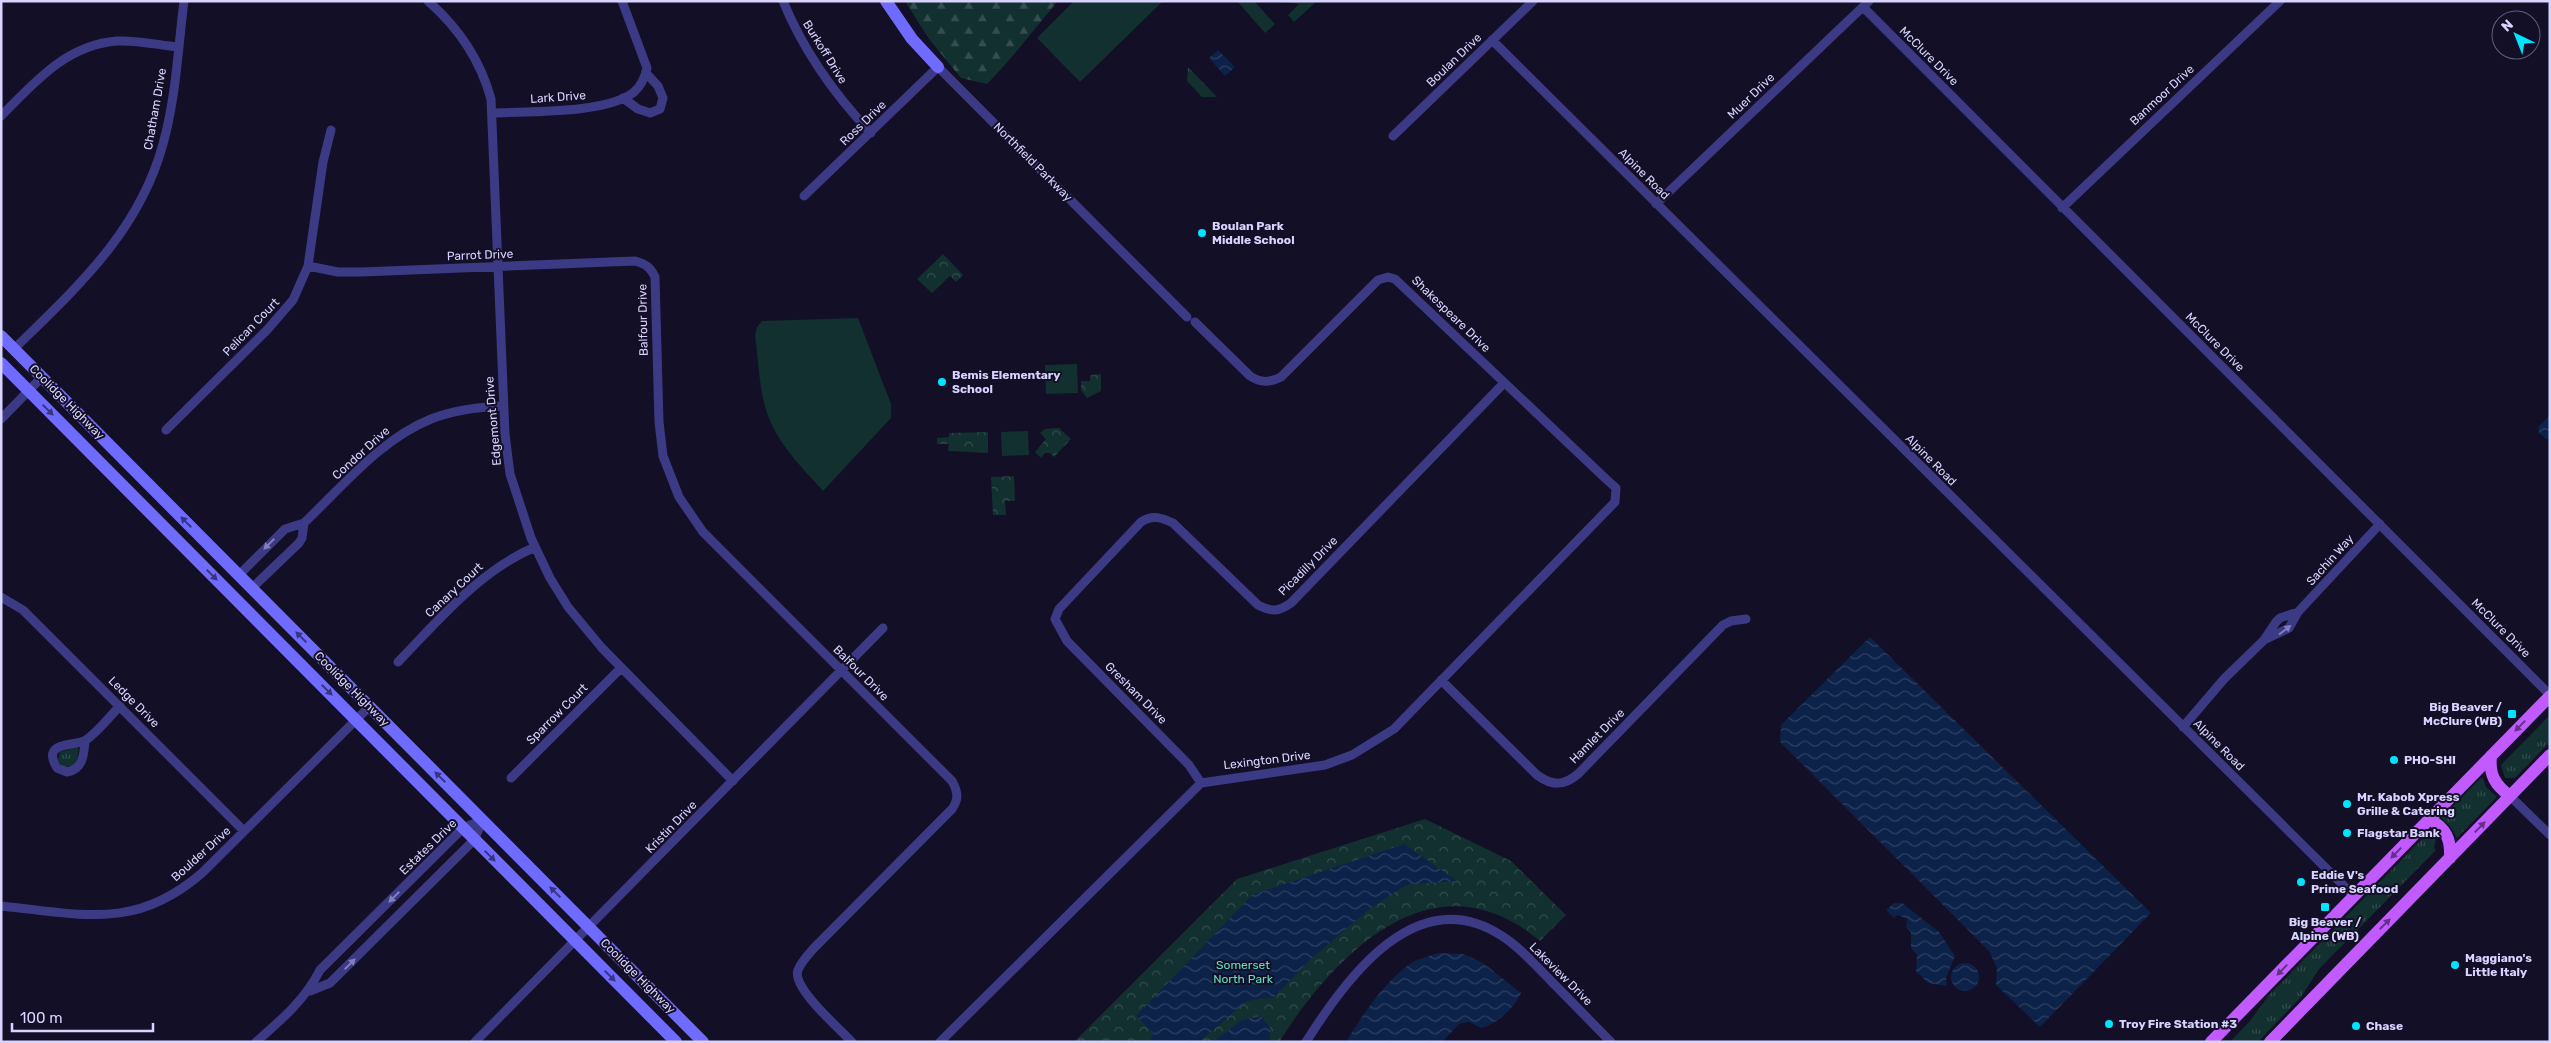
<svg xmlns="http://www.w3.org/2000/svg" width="2551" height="1043" viewBox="0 0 2551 1043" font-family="Rubik,sans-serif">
	<defs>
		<pattern id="grass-tufts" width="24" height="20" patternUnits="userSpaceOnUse" patternTransform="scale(1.25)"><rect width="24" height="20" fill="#12302f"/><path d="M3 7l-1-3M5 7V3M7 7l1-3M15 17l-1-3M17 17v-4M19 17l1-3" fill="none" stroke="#344d4e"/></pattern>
		<pattern id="forest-firs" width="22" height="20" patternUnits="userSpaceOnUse" patternTransform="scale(1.25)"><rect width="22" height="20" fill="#12302f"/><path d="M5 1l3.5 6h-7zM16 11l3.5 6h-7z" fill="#344d4e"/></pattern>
		<pattern id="park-crowns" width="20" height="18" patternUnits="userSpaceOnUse" patternTransform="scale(1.25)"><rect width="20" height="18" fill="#12302f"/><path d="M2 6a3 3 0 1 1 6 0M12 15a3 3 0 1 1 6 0" fill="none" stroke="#344d4e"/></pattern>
		<pattern id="water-waves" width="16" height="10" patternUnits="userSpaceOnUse" patternTransform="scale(1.25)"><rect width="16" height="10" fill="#0c2248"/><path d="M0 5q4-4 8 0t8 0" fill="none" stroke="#2f4163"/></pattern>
	</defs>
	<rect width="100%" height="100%" fill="#130f26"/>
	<path fill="url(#grass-tufts)" d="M 1188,67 L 1217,97 L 1202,97 L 1187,81 Z
		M 2550,715 L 2550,742 L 2515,778 L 2505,778 L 2501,765 Z
		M 78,747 C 80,757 74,772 61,765 L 58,759 L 60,752 Z
		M 2481,778 L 2483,778 L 2486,787 L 2497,797 L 2457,838 L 2450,826 L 2441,818 Z
		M 2432,835 L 2436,838 L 2434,848 L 2436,850 L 2319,969 L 2301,997 L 2258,1042 L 2230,1042 L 2250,1021 L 2269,995 L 2423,838 Z"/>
	<path fill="url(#forest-firs)" d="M 905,1 L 1058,1 C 1034,29 1013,58 987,84 L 961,78 L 929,39 Z"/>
	<path fill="url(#park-crowns)" d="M 943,254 L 963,275 L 956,282 L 950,276 L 932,293 L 917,279 Z
		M 1101,374 L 1101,391 L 1087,398 L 1081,390 L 1081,381 L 1090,381 L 1091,375 Z
		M 1059,428 L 1071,439 L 1054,457 L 1050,453 L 1045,453 L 1041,458 L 1035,452 L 1046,439 L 1040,433 L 1045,429 Z
		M 988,432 L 988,453 L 948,451 L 949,444 L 937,444 L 937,438 L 949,437 L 949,433 Z
		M 1014,476 L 1015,501 L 1005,501 L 1006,515 L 993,515 L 991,477 Z
		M 1425,819 L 1511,861 L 1566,915 L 1540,941 C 1434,852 1337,952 1279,1042 L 1074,1042 L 1237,879 Z"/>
	<path fill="#12302f" d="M 1074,1 L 1163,1 L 1080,82 L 1037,38 Z
		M 1237,1 L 1254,1 L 1275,24 L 1265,33 Z
		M 1272,1 L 1317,1 L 1294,22 L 1288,15 L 1299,4 Z
		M 858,318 L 891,404 L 891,418 L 823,491 C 804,470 783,449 771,423 C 759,397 759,364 755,335 L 757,327 L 762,321 Z
		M 1077,364 L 1078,393 L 1046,394 L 1045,365 Z
		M 1028,431 L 1029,455 L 1002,456 L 1001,432 Z"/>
	<path fill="url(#water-waves)" d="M 1218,50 L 1235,67 L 1225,76 L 1209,58 Z
		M 2550,415 L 2550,439 L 2546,439 L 2539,433 L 2538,427 Z
		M 1870,637 L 2151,913 L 2040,1027 L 1996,985 L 1997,968 L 1989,951 L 1780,742 L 1781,725 Z
		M 1404,844 L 1457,881 L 1406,885 L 1368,910 L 1310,960 L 1274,997 L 1247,1001 L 1199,1042 L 1150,1042 L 1153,1033 L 1136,1016 L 1252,895 Z
		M 1894,903 L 1902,903 L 1939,932 L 1955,956 L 1946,978 L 1947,986 L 1928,983 L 1916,971 L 1917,955 L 1911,948 L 1911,932 L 1906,927 L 1907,919 L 1898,915 L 1894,918 L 1886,910 Z
		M 1438,953 L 1463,954 L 1483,963 L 1521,993 C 1514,1008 1497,1024 1481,1028 L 1469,1022 L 1459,1024 L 1442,1042 L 1346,1042 C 1361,1017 1387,978 1413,962 C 1420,958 1431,956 1438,953 Z
		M1951 977a14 14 0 1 1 28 0a14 14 0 1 1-28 0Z
		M 1261,1016 L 1271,1029 L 1269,1042 L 1213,1042 L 1242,1020 Z"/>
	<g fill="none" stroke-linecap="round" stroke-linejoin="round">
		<path stroke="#3d3a85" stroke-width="9" d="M 428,1 C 459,28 480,59 491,99 L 505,434 L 510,474 L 531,538 L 550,578 L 568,607 L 602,648 L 733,781
			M 783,1 C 804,52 834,94 871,133
			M 1863,7 L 2550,695
			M 1492,40 L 2354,896
			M 623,98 L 638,109 L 650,113 L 660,109 L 663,98 L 658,86 L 646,73
			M 493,113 C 528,111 607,114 634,92 C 641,86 645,77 647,68 L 622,1
			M 1,116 C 35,82 66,45 117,41 C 138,40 158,45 178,47
			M 1393,136 L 1533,1
			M 804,196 L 938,67 L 1187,317
			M 1656,204 L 1869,1
			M 2062,208 L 2280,1
			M 308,266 L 338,272 L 362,272 L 635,261 C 646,264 650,267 655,277 L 659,422 L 663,456 L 679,497 L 703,532 L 952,781 C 958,792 959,799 952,809 L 814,948 C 809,954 801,962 798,970 C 791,987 840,1029 852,1042
			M 14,349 C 77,287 139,232 163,144 C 176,98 178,48 184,1
			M 1,419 L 42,377
			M 166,430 L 267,330 L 293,300 L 308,266 L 323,162 L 331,130
			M 239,575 L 285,529 L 304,523 C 342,487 381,439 431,419 C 454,410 479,407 503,406
			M 252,588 L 299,543 L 302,538 L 304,523
			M 1,597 L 23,610 L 244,831
			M 2264,640 L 2289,628 L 2298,612 L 2380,524
			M 398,662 C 439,620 479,571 535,547
			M 1441,680 L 1537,775 C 1552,786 1564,786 1578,774 L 1723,625 L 1731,621 L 1746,619
			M 2183,727 L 2224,679 L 2264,640 L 2276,622 L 2280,618 L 2298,612
			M 85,741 C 84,755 83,769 67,772 L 57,768 C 40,740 76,747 86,740 C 99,731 109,717 120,706
			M 511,778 L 621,668
			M 1201,783 L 1189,765 L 1067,641 L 1055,619 L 1059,609 L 1141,522 C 1153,514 1162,518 1173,523 L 1258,605 C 1272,612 1278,612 1291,603 L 1504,383
			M 2510,796 L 2550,835
			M 1,906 C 82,914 135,931 202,873 L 370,706
			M 310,991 L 330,983 L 474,840 L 483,820
			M 256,1042 C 281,1020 305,1000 320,970 L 463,828 L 483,820
			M 475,1042 L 883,628
			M 940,1042 L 1201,783 L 1325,765 L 1352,755 L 1394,729 L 1615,502 L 1616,488 L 1606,479 L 1395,279 L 1388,277 L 1378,280 L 1281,377 C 1269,383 1261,383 1250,376 L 1195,322
			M 1306,1042 C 1346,978 1417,880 1502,936 C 1521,948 1536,966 1552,982 C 1572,1002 1591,1022 1611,1042"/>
		<path stroke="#6f6bff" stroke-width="12" d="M 886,1 L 912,39 L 938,67
			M 1,336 L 703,1042
			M 1,363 L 676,1042"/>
		<path stroke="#c25bff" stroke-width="12" d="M 2491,756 C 2489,775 2495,785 2510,796
			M 2429,819 C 2446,828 2451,839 2450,858
			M 2211,1042 L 2550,696
			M 2270,1042 L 2550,755"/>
	</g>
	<defs><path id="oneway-solid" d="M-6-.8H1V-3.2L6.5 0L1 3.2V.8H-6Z" transform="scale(1.25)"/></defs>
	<g fill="#38347d">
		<use href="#oneway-solid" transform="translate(48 410) rotate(45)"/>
		<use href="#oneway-solid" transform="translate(186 522) rotate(-135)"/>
		<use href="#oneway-solid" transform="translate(212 575) rotate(45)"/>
		<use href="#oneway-solid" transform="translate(301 637) rotate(-135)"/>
		<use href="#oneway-solid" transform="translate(327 690) rotate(45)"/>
		<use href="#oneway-solid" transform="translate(440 777) rotate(-135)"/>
		<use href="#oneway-solid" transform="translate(490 856) rotate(45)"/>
		<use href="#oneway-solid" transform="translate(555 892) rotate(-135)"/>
		<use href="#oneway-solid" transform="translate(610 976) rotate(45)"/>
	</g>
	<g fill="#837fbc">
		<use href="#oneway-solid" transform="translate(269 544) rotate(135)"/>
		<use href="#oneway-solid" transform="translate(2285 630) rotate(-37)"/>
		<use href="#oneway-solid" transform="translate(394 897) rotate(135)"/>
		<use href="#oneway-solid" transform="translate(350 964) rotate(-45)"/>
	</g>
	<g fill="#623188">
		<use href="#oneway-solid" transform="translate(2520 726) rotate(134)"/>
		<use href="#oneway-solid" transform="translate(2480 827) rotate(-46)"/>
		<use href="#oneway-solid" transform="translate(2396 853) rotate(134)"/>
		<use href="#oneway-solid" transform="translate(2385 924) rotate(-45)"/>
		<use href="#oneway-solid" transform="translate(2282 970) rotate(134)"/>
	</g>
	<g fill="#00e5ff" stroke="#130f26" stroke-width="2">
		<circle cx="1202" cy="233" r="5"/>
		<circle cx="942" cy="382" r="5"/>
		<rect x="2507" y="709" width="10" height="10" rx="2.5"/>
		<circle cx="2394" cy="760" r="5"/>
		<circle cx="2347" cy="804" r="5"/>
		<circle cx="2347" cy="833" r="5"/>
		<circle cx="2301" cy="882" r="5"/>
		<rect x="2320" y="902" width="10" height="10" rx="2.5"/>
		<circle cx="2455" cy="965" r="5"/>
		<circle cx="2109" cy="1024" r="5"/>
		<circle cx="2356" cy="1026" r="5"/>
	</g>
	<g text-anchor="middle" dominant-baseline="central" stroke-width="4" stroke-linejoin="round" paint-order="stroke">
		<g font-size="12" fill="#d9d4ff" stroke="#130f26">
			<text transform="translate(825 52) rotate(58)">Burkoff Drive</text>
			<text transform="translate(1929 56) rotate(45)">McClure Drive</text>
			<text transform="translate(1454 60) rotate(-44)">Boulan Drive</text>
			<text transform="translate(2162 95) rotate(-43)">Banmoor Drive</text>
			<text transform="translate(1751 96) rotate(-44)">Muer Drive</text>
			<text transform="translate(558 97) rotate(-4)">Lark Drive</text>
			<text transform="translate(155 109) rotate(-80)">Chatham Drive</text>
			<text transform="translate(863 123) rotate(-44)">Ross Drive</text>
			<text transform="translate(1033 162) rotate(45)">Northfield Parkway</text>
			<text transform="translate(1644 174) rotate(45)">Alpine Road</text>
			<text transform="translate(480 255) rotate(-2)">Parrot Drive</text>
			<text transform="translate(1451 314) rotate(44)">Shakespeare Drive</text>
			<text transform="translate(643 320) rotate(-91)">Balfour Drive</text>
			<text transform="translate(251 327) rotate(-46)">Pelican Court</text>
			<text transform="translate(2215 342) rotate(45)">McClure Drive</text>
			<text transform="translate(67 402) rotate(45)">Coolidge Highway</text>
			<text transform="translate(493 421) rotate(-95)">Edgemont Drive</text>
			<text transform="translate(361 453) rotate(-42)">Condor Drive</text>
			<text transform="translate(1931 460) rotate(45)">Alpine Road</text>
			<text transform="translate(2330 560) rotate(-48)">Sachin Way</text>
			<text transform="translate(1308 566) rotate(-45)">Picadilly Drive</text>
			<text transform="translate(454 590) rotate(-43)">Canary Court</text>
			<text transform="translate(2501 628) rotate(45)">McClure Drive</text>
			<text transform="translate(861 673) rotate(45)">Balfour Drive</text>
			<text transform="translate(352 689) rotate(45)">Coolidge Highway</text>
			<text transform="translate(1136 693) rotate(45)">Gresham Drive</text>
			<text transform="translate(134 702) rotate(45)">Ledge Drive</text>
			<text transform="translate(557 714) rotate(-45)">Sparrow Court</text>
			<text transform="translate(1597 736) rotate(-45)">Hamlet Drive</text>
			<text transform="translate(2219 745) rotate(45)">Alpine Road</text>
			<text transform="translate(1267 760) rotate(-7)">Lexington Drive</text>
			<text transform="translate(671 827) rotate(-46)">Kristin Drive</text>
			<text transform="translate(428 847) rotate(-44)">Estates Drive</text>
			<text transform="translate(201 854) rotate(-42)">Boulder Drive</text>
			<text transform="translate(1561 974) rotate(45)">Lakeview Drive</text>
			<text transform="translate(638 976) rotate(45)">Coolidge Highway</text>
		</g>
		<g font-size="12" font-weight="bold" fill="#d9d4ff" stroke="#130f26" text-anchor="start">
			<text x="1212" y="226">Boulan Park<tspan x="1212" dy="14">Middle School</tspan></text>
			<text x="952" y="375">Bemis Elementary<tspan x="952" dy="14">School</tspan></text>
			<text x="2502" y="707" text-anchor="end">Big Beaver /<tspan x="2502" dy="14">McClure (WB)</tspan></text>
			<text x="2404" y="760">PHO-SHI</text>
			<text x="2357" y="797">Mr. Kabob Xpress<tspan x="2357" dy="14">Grille &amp; Catering</tspan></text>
			<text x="2357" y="833">Flagstar Bank</text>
			<text x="2311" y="875">Eddie V's<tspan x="2311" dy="14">Prime Seafood</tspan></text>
			<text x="2325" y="922" text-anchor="middle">Big Beaver /<tspan x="2325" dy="14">Alpine (WB)</tspan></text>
			<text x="2465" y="958">Maggiano's<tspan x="2465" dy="14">Little Italy</tspan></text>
			<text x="2119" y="1024">Troy Fire Station #3</text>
			<text x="2366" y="1026">Chase</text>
		</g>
		<g font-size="12" fill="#5fe0c0" stroke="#130f26">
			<text x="1243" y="965">Somerset<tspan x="1243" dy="14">North Park</tspan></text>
		</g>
	</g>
	<rect width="2551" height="1043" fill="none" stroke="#d9d4ff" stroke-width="5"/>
	<g transform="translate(2516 35) rotate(317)"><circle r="24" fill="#130f26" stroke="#625e7d"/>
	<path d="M0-4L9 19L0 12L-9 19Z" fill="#00e5ff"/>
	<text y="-8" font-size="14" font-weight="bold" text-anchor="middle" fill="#d9d4ff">N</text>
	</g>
	<path d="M12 1023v8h141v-8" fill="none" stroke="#d9d4ff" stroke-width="2.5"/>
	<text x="20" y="1023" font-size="15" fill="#d9d4ff" stroke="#130f26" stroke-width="4" paint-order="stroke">100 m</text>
</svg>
